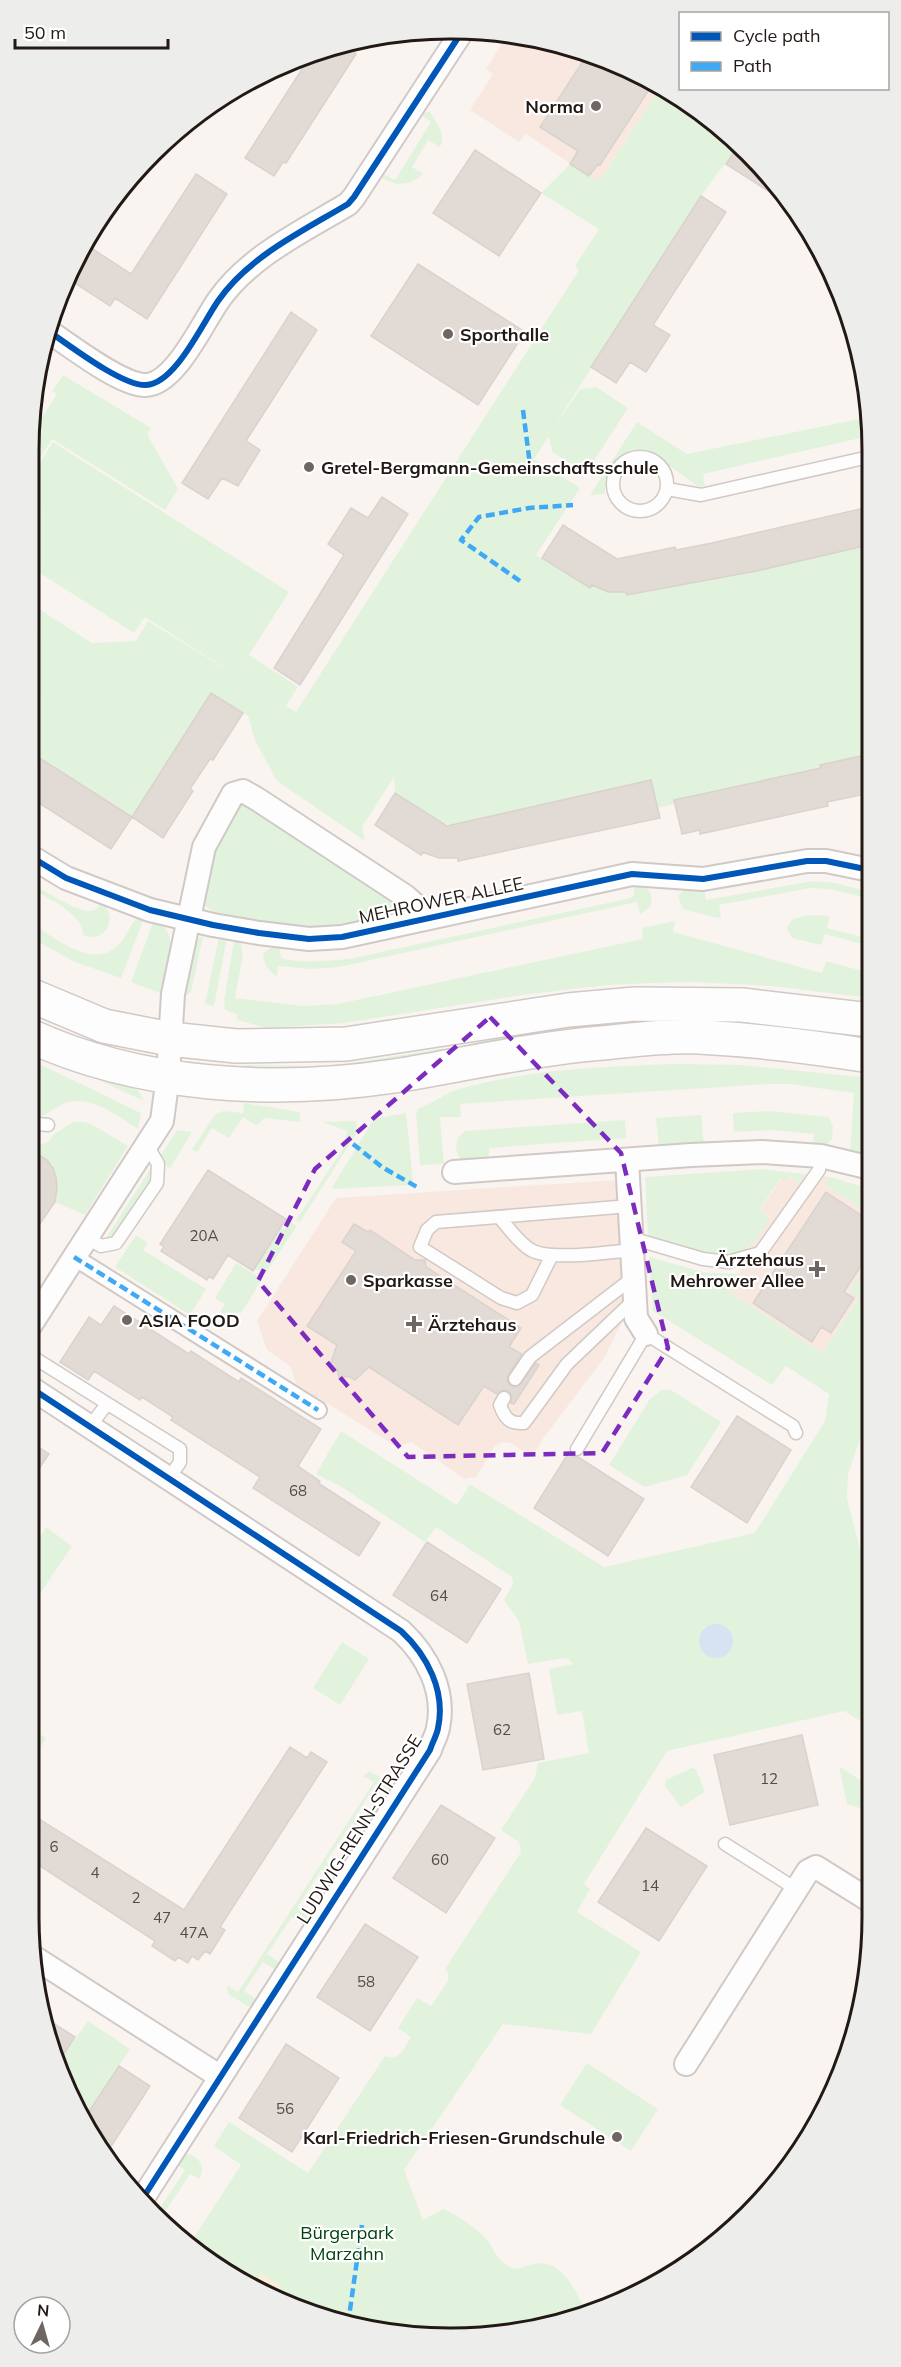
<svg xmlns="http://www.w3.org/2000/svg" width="901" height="2367" viewBox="0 0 901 2367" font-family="Mulish,sans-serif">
	<rect width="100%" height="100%" fill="#faf4f0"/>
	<path fill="#f8e8e0" d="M 508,34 L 560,43 L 660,88 L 601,179 L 596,181 L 526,134 L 519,142 L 470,110 L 493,74 L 486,69 Z
		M 805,1174 L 830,1177 L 824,1184 L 871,1215 L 871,1258 L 849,1291 L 859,1297 L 822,1353 L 728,1291 L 739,1274 L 746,1248 L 754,1242 L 770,1217 L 759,1211 L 782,1178 L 789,1176 L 799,1183 Z
		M 617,1180 L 624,1269 L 622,1322 L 604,1358 L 542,1440 L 532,1457 L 511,1443 L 503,1442 L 495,1446 L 476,1477 L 465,1479 L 411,1442 L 397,1447 L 296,1384 L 291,1367 L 267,1350 L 257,1321 L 336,1198 Z"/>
	<path fill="#e1f3dd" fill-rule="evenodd" d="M 660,88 L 685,99 L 738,146 L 701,196 L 553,428 L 580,389 L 596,387 L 628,408 L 586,473 L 552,452 L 549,436 L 534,459 L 580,488 L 536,555 L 590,588 L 592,585 L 608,592 L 626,592 L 627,595 L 700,579 L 701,582 L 827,555 L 827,551 L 869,545 L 870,754 L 820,765 L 821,768 L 657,808 L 651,781 L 452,825 L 443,823 L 395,793 L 394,777 L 362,827 L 365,841 L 277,781 L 255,740 L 248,716 L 211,693 L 132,817 L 38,757 L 36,760 L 29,756 L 28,602 L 92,643 L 136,641 L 148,621 L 242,679 L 145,617 L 134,633 L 29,566 L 29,480 L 53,442 L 289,592 L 249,655 L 298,687 L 286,706 L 296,712 L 579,270 L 575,266 L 599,229 L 541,193 L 570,164 L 596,180 L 601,179 Z
		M 425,112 L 430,112 C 437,124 446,134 440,147 L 428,140 L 412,167 L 423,174 C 410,186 395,187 381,177 L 383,174 L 395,180 L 431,122 L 421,114 Z
		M 63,375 L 151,428 L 147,434 L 178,489 L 165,510 L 52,439 L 29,475 L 31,435 L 57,394 L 52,391 Z
		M 869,417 L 869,436 L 703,474 L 705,486 L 699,487 L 648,451 C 621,443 605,470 605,494 L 590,495 L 637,422 L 687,454 Z
		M 245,802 L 398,903 L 390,916 C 366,921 341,928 316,929 C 293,930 269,925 246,920 C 228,917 213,915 200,901 L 204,865 L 233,803 Z
		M 28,881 C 40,888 83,917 95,910 C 98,908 99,905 100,902 C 120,915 106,945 83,935 C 84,913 46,898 29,887 Z
		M 813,881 L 836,883 L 870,892 L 870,899 L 829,889 L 811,888 L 719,905 L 721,917 L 718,918 L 683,909 L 678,896 C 684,888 695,887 704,888 L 706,900 Z
		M 634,883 C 647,884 655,893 650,907 L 640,914 L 637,902 L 339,967 L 309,969 L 278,966 L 277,977 C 268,970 264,965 263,954 C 268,949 273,946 281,947 L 280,954 L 283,959 C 305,963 327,961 349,959 L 631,898 L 634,894 Z
		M 141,915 L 145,916 L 121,978 L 75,962 L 29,937 L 28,921 C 53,936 95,974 121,942 C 129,932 130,923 141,915 Z
		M 812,915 L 830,916 L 827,928 L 870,939 L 870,946 L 825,934 L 821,945 L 792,938 L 787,929 C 790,917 800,917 812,915 Z
		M 154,920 C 183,933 168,969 160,993 L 131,982 Z
		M 675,921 L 673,932 L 822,973 L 826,961 L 870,973 L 870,998 L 772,986 L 692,982 L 654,983 L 608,985 L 529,994 L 344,1023 L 268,1028 L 237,1020 L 237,1014 L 225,1010 L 224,1001 L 235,935 L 240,940 L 243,955 L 235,998 L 303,1006 L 338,1004 L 643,939 L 642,928 Z
		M 220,932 L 228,933 L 214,1006 L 205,1004 Z
		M 203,936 L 191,992 L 186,996 L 184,995 L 195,941 Z
		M 646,1015 L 870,1030 L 870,1037 C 810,1026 748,1019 686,1023 L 391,1065 L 245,1073 L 245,1065 L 309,1066 L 344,1064 L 473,1044 L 543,1025 Z
		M 29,1059 L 141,1113 L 138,1129 C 118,1116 88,1093 63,1104 C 52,1109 41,1121 29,1118 Z
		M 679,1064 L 743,1065 L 870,1078 L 871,1159 L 850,1153 L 854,1093 L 790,1084 L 767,1084 L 460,1104 L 461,1117 L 440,1117 L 444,1164 L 420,1165 L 416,1114 L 418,1109 C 432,1104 445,1093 459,1089 C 530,1069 606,1066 679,1064 Z
		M 98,1073 C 115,1079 138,1082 144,1101 L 97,1079 Z
		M 244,1103 L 300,1112 L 300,1122 L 264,1118 L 259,1124 L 255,1125 L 243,1117 L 229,1138 L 212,1128 L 197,1152 L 192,1149 L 215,1115 L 223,1111 L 243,1113 Z
		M 770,1111 L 829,1117 L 833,1127 L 832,1139 L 823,1148 L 813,1146 L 814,1134 L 772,1130 L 734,1132 L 733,1113 Z
		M 406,1113 L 413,1181 L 409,1185 L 333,1189 L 332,1187 L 374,1119 Z
		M 701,1115 L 704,1146 L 659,1148 L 656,1118 Z
		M 625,1120 L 626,1138 L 489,1148 L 489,1160 L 463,1163 C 454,1152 453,1140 465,1131 Z
		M 356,1121 L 358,1131 L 300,1222 L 296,1220 L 344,1147 L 347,1131 L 323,1122 Z
		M 73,1122 L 84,1122 L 91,1124 L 128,1146 L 85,1215 L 55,1202 C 60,1169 55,1169 29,1152 L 28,1147 L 47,1143 L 53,1135 Z
		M 177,1130 L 192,1132 L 171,1167 L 168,1168 L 161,1155 Z
		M 153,1165 L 155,1173 L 113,1238 L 106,1238 Z
		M 762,1169 L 805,1174 L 799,1183 L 790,1176 L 786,1181 L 781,1178 L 759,1210 L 770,1218 C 765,1225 761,1235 755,1241 C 729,1270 677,1245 648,1235 L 645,1177 Z
		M 830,1177 L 871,1189 L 871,1215 L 824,1184 Z
		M 289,1221 L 297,1226 L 265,1274 L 254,1268 L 281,1228 L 284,1230 Z
		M 136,1235 L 148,1243 L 143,1250 L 206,1289 L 190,1315 L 115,1267 Z
		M 649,1257 L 707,1273 L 739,1274 L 728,1291 L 822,1353 L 859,1298 L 849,1291 L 871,1258 L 871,1422 L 859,1442 L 848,1474 L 847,1499 L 872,1594 L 872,1728 L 844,1711 L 667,1751 L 584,1884 L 590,1889 L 577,1912 L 641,1952 L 591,2034 L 503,2024 L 404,2170 L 423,2220 L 443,2209 C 455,2214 480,2230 488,2241 C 493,2248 496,2257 504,2263 C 515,2271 518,2269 529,2265 C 562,2255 576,2292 587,2314 L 533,2330 L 395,2335 L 315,2316 L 240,2282 L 191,2242 L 241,2165 L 214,2146 L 229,2122 L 308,2173 L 385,2056 C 400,2062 404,2048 411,2037 L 398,2028 L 417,1998 L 431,2006 L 448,1981 L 448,1973 L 445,1969 L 521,1852 L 519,1842 L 501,1830 L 535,1778 L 538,1763 L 589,1753 L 582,1711 L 557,1715 L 549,1669 L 573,1664 L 568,1659 L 563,1658 L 528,1664 L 519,1621 L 504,1600 L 513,1584 L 512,1577 L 436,1527 L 425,1542 L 340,1486 L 316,1474 L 341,1431 L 457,1505 L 470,1484 L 604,1567 L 755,1533 L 825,1421 L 829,1394 L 786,1366 L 772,1385 L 653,1311 ZM 713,1624 L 724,1626 L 729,1630 L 721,1658 L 710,1657 L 699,1639 L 703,1629 Z
		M 236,1263 L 262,1279 L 242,1312 L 222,1316 L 219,1314 L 225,1304 L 215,1298 Z
		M 662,1390 L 671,1390 L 721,1422 L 687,1475 L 645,1487 L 609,1465 L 650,1399 Z
		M 46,1527 L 72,1546 L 29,1610 L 29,1557 Z
		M 342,1642 L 369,1659 L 340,1705 L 313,1688 Z
		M 29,1727 L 46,1738 L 29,1766 Z
		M 839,1766 L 872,1788 L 872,1812 L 847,1804 Z
		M 692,1768 L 696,1769 L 705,1792 L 681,1807 L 665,1786 L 666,1780 Z
		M 369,1771 L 385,1780 L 392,1786 L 391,1792 L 376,1784 L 355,1817 L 369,1826 L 366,1831 L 352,1823 L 326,1862 L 340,1871 L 335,1878 L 321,1870 L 297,1908 L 311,1918 L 305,1925 L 292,1917 L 267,1954 L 281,1963 L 276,1970 L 263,1962 L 244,1991 L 257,2000 L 253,2005 L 248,2006 L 228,1994 L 227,1985 L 238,1992 L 374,1782 L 363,1776 Z
		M 88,2021 L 130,2049 L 82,2122 L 57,2065 Z
		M 587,2063 L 658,2109 L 631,2151 L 560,2105 Z
		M 188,2154 C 200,2157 206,2168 199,2179 L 190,2174 L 161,2218 L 156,2214 L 185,2170 L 174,2163 L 180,2156 Z"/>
	<path fill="#f7efd9" d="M 262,2274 L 281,2286 L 274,2298 L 246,2285 L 251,2284 Z"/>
	<path fill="#d7e2f2" d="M699 1641a17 17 0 1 1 34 0a17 17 0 1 1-34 0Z"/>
	<path fill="#e1dad5" stroke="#dad2ce" stroke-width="1.5" d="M 362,40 L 354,52 L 356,54 L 286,163 L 283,162 L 274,176 L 245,158 L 313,52 Z
		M 587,55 L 652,85 L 600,165 L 598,164 L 589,176 L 570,164 L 578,151 L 540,127 Z
		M 738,146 L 768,173 L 790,205 L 726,164 Z
		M 475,150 L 541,193 L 499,256 L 433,213 Z
		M 196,174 L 227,194 L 147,319 L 115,298 L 110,306 L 67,278 L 72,264 L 85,244 L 131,274 Z
		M 701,196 L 726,212 L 653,325 L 670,335 L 646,372 L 630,362 L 616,383 L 591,367 Z
		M 418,264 L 525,332 L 478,405 L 371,336 Z
		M 291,312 L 317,330 L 246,441 L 260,450 L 238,486 L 222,478 L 208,499 L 182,483 Z
		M 382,497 L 408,514 L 300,685 L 274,668 L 344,555 L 328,544 L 351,508 L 368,518 Z
		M 869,507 L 869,545 L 756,571 L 627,595 L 626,592 L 608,592 L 592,585 L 590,588 L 542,558 L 563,525 L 617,559 L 675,547 L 676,550 L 712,543 Z
		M 211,693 L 243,713 L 213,760 L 210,759 L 190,789 L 193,791 L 163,838 L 132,817 Z
		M 870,754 L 870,793 L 827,802 L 828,806 L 700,834 L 700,830 L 682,834 L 674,800 L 821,768 L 820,765 Z
		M 28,756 L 36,760 L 38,757 L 132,817 L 111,849 L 28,796 Z
		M 651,780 L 660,818 L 458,861 L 458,858 L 439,858 L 422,852 L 421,855 L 375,825 L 395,793 L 447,826 Z
		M 28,1148 L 47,1160 L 53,1168 L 56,1177 L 57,1188 L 55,1202 L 28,1241 Z
		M 208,1170 L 286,1219 L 253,1271 L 228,1255 L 213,1279 L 209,1276 L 207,1280 L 161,1251 L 164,1247 L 160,1244 Z
		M 826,1192 L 871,1222 L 871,1250 L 844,1292 L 854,1298 L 831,1333 L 821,1327 L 812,1342 L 753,1303 Z
		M 354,1224 L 368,1232 L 370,1230 L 415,1260 L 425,1260 L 426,1267 L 521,1328 L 509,1347 L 522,1354 L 508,1375 L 508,1383 L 514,1387 L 519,1386 L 536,1363 L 539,1365 L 514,1404 L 511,1403 L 512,1397 L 509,1391 L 503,1390 L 497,1394 L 484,1386 L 458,1425 L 369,1367 L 355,1380 L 348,1376 L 339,1378 L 337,1369 L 330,1365 L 337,1345 L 307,1326 L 356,1251 L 342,1242 Z
		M 114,1306 L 189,1354 L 191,1351 L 239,1382 L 241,1378 L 321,1429 L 298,1466 L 320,1481 L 318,1483 L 380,1523 L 359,1556 L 253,1488 L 260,1477 L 171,1420 L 173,1417 L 142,1397 L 140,1400 L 94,1371 L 88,1380 L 60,1362 L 89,1317 L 101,1325 Z
		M 737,1416 L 791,1450 L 747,1523 L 691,1487 Z
		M 28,1440 L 49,1454 L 28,1485 Z
		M 569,1452 L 572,1456 L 578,1457 L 644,1499 L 608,1556 L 534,1508 Z
		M 427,1542 L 501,1589 L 467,1643 L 393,1595 Z
		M 529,1673 L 544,1759 L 483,1770 L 467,1684 Z
		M 802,1735 L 818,1805 L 730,1825 L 714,1755 Z
		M 290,1747 L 307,1758 L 311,1752 L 327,1762 L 220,1927 L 225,1930 L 210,1954 L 205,1951 L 198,1960 L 192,1956 L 188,1963 L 178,1957 L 175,1961 L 152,1946 L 155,1941 L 28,1858 L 28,1812 L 184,1910 Z
		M 441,1805 L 495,1838 L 446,1913 L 393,1878 Z
		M 646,1828 L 707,1866 L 659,1941 L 598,1902 Z
		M 365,1924 L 418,1957 L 370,2031 L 317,1997 Z
		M 45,2018 L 75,2037 L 57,2065 L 51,2052 Z
		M 286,2044 L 339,2078 L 292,2152 L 239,2118 Z
		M 119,2066 L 150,2086 L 105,2156 L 82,2122 Z"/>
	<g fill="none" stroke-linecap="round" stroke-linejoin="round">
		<g stroke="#d0c9c5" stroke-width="15">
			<path id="service" d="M613 484a27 27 0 1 1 54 0a27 27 0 1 1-54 0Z
				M 667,489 L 701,495 L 869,457
				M 28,1123 L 48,1125
				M 499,1217 C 509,1228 518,1242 531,1250 C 550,1261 609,1252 632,1250
				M 86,1237 L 101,1246 L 116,1243 L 157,1183 L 158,1164 L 147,1145
				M 631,1238 L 703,1259 L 728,1262 L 760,1253 L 819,1170 L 821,1156
				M 552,1255 L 532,1295 L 517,1303 L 501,1298 L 420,1247 L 427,1230 L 436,1222 L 630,1206
				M 28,1354 L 180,1449 L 180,1462 L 169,1478
				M 515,1379 L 530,1357 L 634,1277
				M 504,1398 L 500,1405 C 505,1419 510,1424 524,1423 L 567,1364 L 634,1300
				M 90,1426 L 107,1404
				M 577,1449 L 646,1334 L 793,1426 L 796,1433
				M 725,1844 L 796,1889"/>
		</g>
		<g stroke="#d0c9c5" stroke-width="20">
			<path id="pedestrian" d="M 74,1257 L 318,1410"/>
		</g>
		<g stroke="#d0c9c5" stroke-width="26">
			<path id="minor" d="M 47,330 C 69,345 122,386 146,385 C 175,384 202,324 218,301 C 248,257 303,231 348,204 L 354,197 L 463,30
				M 28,855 L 66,878 L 150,910 L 213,925 L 259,933 L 309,939 L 342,937 L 632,874 L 703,879 L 807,861 L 826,861 L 870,870
				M 627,1160 L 636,1318 L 646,1334
				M 454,1172 L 691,1155 L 762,1152 L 821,1156 L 871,1168
				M 28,1329 L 162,1121 L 168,1076 L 173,994 L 204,847 L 233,794 L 243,791 L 257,799 L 405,896 L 414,904 L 418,920
				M 28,1386 L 401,1631 C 427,1655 446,1691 438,1728 C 437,1735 432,1743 430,1750 L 141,2201
				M 35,1958 L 219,2076
				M 686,2064 L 808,1871 L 816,1867 L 872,1902"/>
		</g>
		<g stroke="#d0c9c5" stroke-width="36">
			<path id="secondary" d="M 28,994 L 104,1026 L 170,1039 L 236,1046 L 346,1044 L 568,1010 L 635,1004 L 742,1005 L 870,1020
				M 28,1035 C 140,1087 274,1094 394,1076 C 459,1066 524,1050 591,1044 C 626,1041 664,1035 699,1037 C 756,1040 814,1047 870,1056"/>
		</g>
		<use href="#service" stroke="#fefdfd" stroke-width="12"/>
		<use href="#pedestrian" stroke="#fefdfd" stroke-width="16"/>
		<use href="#minor" stroke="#fefdfd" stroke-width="22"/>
		<use href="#secondary" stroke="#fefdfd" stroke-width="33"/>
		<path stroke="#3fa9f5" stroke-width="4.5" stroke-dasharray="9 4.5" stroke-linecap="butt" d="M 523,410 L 530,465 L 528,476
			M 520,581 L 461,540 L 479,517 L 529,508 L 573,505
			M 353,1144 L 382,1167 L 417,1187
			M 74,1257 L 318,1410
			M 348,2324 L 362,2225"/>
		<g stroke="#fff" stroke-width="10">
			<path id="cycleway" d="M 47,330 C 69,345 122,386 146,385 C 175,384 202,324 218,301 C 248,257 303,231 348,204 L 354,197 L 463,30
				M 28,855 L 66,878 L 150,910 L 213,925 L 259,933 L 309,939 L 342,937 L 632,874 L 703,879 L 807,861 L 826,861 L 870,870
				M 28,1386 L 401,1631 C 427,1655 446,1691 438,1728 C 437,1735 432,1743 430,1750 L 141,2201"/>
		</g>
		<use href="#cycleway" stroke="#0057b8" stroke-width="6"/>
	</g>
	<path fill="none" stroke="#7b2cbf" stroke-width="4.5" stroke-dasharray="12 8" stroke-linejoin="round" d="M 490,1017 L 621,1153 L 668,1348 L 602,1453 L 408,1457 L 258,1281 L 315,1169 Z"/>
	<g fill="#6e6662" stroke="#fff" stroke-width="2">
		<circle cx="596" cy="106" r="6"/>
		<circle cx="448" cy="334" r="6"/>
		<circle cx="309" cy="467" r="6"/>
		<path d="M814 1260h6v6h6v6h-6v6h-6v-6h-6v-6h6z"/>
		<circle cx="351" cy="1280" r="6"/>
		<circle cx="127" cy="1320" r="6"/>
		<path d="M411 1315h6v6h6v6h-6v6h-6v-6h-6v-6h6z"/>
		<circle cx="617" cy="2137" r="6"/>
	</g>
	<g text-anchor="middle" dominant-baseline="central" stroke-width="4.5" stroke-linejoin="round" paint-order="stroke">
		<g font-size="15" fill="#544b47">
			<text x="204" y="1235">20A</text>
			<text x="298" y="1490">68</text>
			<text x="439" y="1595">64</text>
			<text x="502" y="1729">62</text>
			<text x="769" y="1778">12</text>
			<text x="54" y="1846">6</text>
			<text x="440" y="1859">60</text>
			<text x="95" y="1872">4</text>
			<text x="650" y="1885">14</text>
			<text x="136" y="1897">2</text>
			<text x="162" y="1917">47</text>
			<text x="194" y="1932">47A</text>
			<text x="366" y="1981">58</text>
			<text x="285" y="2108">56</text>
		</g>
		<g font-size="18" font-weight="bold" fill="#221915" stroke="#fff" text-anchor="start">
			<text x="584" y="106" text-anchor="end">Norma</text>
			<text x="460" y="334">Sporthalle</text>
			<text x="321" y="467">Gretel-Bergmann-Gemeinschaftsschule</text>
			<text x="804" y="1259" text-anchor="end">Ärztehaus<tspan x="804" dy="21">Mehrower Allee</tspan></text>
			<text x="363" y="1280">Sparkasse</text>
			<text x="139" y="1320">ASIA FOOD</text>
			<text x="428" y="1324">Ärztehaus</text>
			<text x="605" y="2137" text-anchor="end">Karl-Friedrich-Friesen-Grundschule</text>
		</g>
		<g font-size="18" fill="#221915" stroke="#fff">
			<text transform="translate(441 900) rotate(-12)">MEHROWER ALLEE</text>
			<text transform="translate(359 1829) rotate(-58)">LUDWIG-RENN-STRASSE</text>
		</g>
		<g font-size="18" fill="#00430f" stroke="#fff">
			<text x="347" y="2232">Bürgerpark<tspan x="347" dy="21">Marzahn</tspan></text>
		</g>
	</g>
	<path d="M0 0H901V2367H0ZM450 39H451A411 411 0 0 1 862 450V1917A411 411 0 0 1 451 2328H450A411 411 0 0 1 39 1917V450A411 411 0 0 1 450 39Z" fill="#ededec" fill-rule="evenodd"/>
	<path fill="none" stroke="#221915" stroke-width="3" d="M450 39H451A411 411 0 0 1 862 450V1917A411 411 0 0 1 451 2328H450A411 411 0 0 1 39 1917V450A411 411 0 0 1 450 39Z"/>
	<rect x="679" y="12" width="210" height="78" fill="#ffffff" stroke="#a7a3a1" stroke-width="1.5"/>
	<rect x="691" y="32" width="30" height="9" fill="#0057b8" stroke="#a7a3a1" stroke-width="1.5"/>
	<text x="733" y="42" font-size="18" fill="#221915">Cycle path</text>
	<rect x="691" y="62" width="30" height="9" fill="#3fa9f5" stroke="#a7a3a1" stroke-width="1.5"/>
	<text x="733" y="72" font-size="18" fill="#221915">Path</text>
	<g transform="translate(42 2325) rotate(5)"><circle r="28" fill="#ffffff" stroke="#a7a3a1" stroke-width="1.5"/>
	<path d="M0-4.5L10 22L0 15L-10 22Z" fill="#6e6662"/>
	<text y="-9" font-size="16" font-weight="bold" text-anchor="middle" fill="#221915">N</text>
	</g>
	<path d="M15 39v9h153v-9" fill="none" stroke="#221915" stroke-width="3"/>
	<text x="24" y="39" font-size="18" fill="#221915" stroke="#ffffff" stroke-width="4.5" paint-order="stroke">50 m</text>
</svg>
